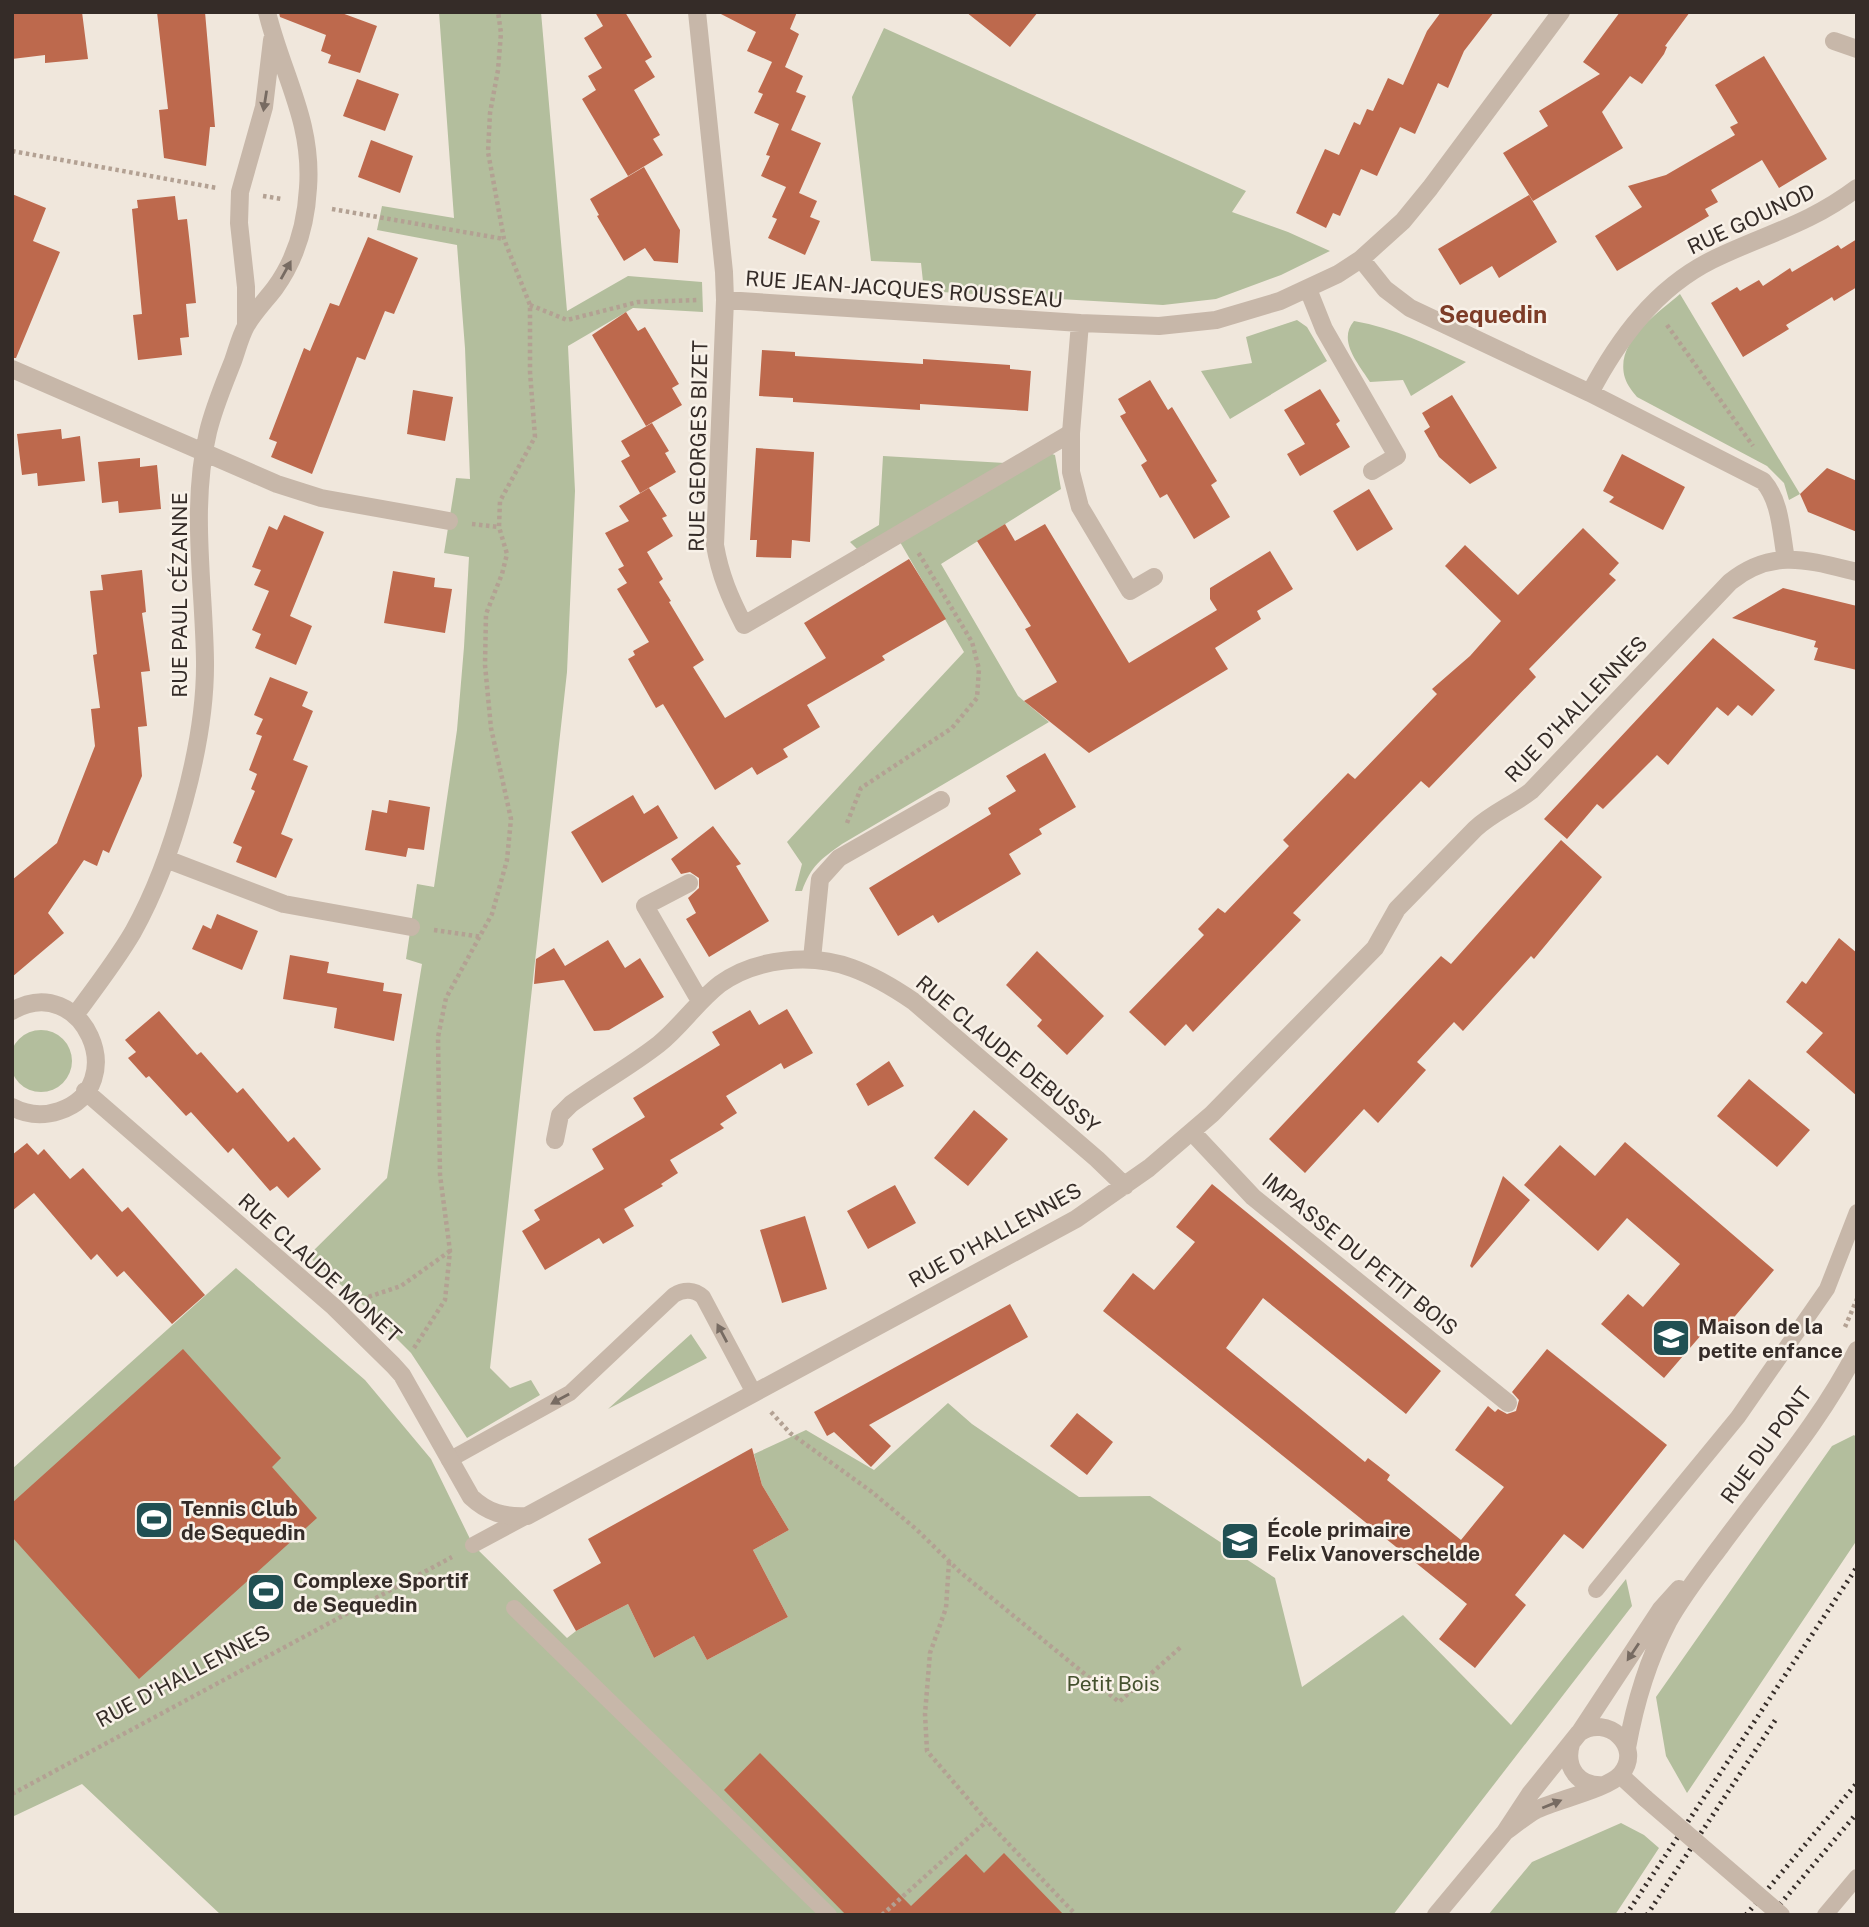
<svg xmlns="http://www.w3.org/2000/svg" width="1869" height="1927" viewBox="0 0 1869 1927" font-family="'Public Sans',sans-serif">
	<rect width="100%" height="100%" fill="#f0e7dc"/>
	<path fill="#b3be9d" d="M 439,12 L 541,12 L 567,311 L 628,276 L 702,282 L 703,312 L 633,308 L 568,346 L 575,491 L 567,672 L 490,1368 L 510,1388 L 531,1380 L 540,1395 L 467,1438 L 411,1353 L 358,1300 L 308,1256 L 387,1178 L 422,964 L 406,959 L 417,884 L 434,887 L 457,730 L 464,647 L 469,557 L 444,553 L 456,478 L 470,479 L 465,348 L 457,245 L 377,230 L 382,206 L 454,218 Z
		M 884,28 L 1246,191 L 1232,212 L 1288,232 L 1330,251 L 1281,275 L 1216,299 L 1163,305 L 924,291 L 921,263 L 871,261 L 852,97 Z
		M 1680,294 L 1800,494 L 1789,500 L 1784,483 L 1767,466 L 1637,397 C 1633,392 1627,385 1625,378 C 1614,342 1657,314 1680,294 Z
		M 1297,320 L 1307,327 L 1327,361 L 1230,419 L 1201,371 L 1252,363 L 1246,337 Z
		M 1354,321 C 1394,328 1429,345 1466,362 L 1411,396 L 1403,380 L 1370,382 C 1359,364 1337,341 1354,321 Z
		M 1049,453 L 1055,455 L 1061,489 L 941,564 L 1018,696 L 1049,722 L 842,844 C 821,859 811,866 802,891 L 795,891 L 802,864 L 787,842 L 964,652 L 900,542 Z
		M 883,456 L 1005,463 L 858,550 L 850,542 L 879,525 Z
		M10 1061a31 31 0 1 1 62 0a31 31 0 1 1-62 0Z
		M 236,1268 L 365,1380 L 431,1459 L 473,1545 L 567,1638 L 576,1631 L 628,1604 L 654,1658 L 694,1636 L 707,1660 L 788,1617 L 753,1550 L 789,1530 L 762,1485 L 754,1454 L 806,1430 L 874,1470 L 948,1403 L 972,1424 L 1079,1497 L 1150,1496 L 1275,1578 L 1302,1687 L 1403,1615 L 1511,1725 L 1626,1579 L 1632,1606 L 1393,1915 L 221,1915 L 82,1784 L 12,1817 L 12,1469 Z
		M 691,1334 L 707,1358 L 608,1409 Z
		M 1854,1435 L 1857,1438 L 1857,1540 L 1687,1793 L 1666,1756 L 1656,1697 L 1832,1446 Z
		M 1621,1823 L 1644,1835 L 1659,1848 L 1615,1915 L 1488,1915 L 1532,1862 Z"/>
	<path fill="#bd694d" d="M 29,12 L 82,12 L 88,59 L 45,63 L 45,55 L 12,59 L 12,14 Z
		M 157,12 L 205,12 L 215,127 L 210,127 L 206,166 L 164,158 L 159,110 L 168,109 Z
		M 279,12 L 339,12 L 377,26 L 360,73 L 328,63 L 331,55 L 321,51 L 326,35 L 280,17 Z
		M 595,12 L 625,12 L 652,57 L 645,61 L 655,77 L 634,90 L 660,135 L 653,139 L 663,155 L 628,176 L 582,99 L 596,90 L 588,76 L 602,68 L 584,38 L 603,26 Z
		M 717,12 L 797,12 L 790,29 L 799,34 L 785,67 L 803,76 L 796,92 L 806,96 L 791,130 L 821,143 L 799,193 L 817,201 L 810,217 L 820,221 L 805,255 L 768,238 L 777,219 L 772,217 L 786,187 L 761,176 L 770,156 L 766,155 L 779,124 L 754,113 L 763,94 L 758,92 L 772,62 L 747,51 L 756,32 Z
		M 966,12 L 1038,12 L 1010,47 Z
		M 1441,12 L 1494,12 L 1464,51 L 1448,88 L 1438,83 L 1415,134 L 1400,127 L 1377,176 L 1361,169 L 1340,216 L 1333,213 L 1326,228 L 1296,213 L 1325,149 L 1339,155 L 1354,122 L 1360,125 L 1367,109 L 1373,111 L 1388,78 L 1403,85 L 1427,31 Z
		M 1620,12 L 1690,12 L 1665,46 L 1667,47 L 1664,54 L 1642,84 L 1630,76 L 1602,112 L 1623,148 L 1533,201 L 1503,153 L 1548,126 L 1539,111 L 1600,74 L 1583,62 Z
		M 1764,56 L 1827,159 L 1779,188 L 1762,160 L 1711,190 L 1718,202 L 1705,209 L 1709,216 L 1617,271 L 1595,236 L 1642,207 L 1628,186 L 1666,175 L 1735,135 L 1730,127 L 1738,123 L 1715,85 Z
		M 357,79 L 399,94 L 385,131 L 343,116 Z
		M 371,140 L 413,156 L 400,193 L 358,177 Z
		M 644,167 L 680,230 L 678,263 L 654,261 L 645,248 L 624,261 L 597,216 L 599,215 L 590,199 Z
		M 12,194 L 46,208 L 33,241 L 60,252 L 16,358 L 12,358 Z
		M 1529,195 L 1557,242 L 1499,278 L 1492,266 L 1460,285 L 1438,249 Z
		M 175,196 L 178,220 L 187,219 L 190,245 L 196,303 L 186,304 L 189,337 L 180,338 L 182,355 L 138,360 L 133,315 L 142,314 L 132,209 L 138,208 L 137,200 Z
		M 368,237 L 418,258 L 394,314 L 385,311 L 365,360 L 357,357 L 312,474 L 271,457 L 277,442 L 269,439 L 304,348 L 310,351 L 330,303 L 339,306 Z
		M 1857,239 L 1857,287 L 1834,301 L 1832,297 L 1786,325 L 1789,329 L 1743,357 L 1711,303 L 1737,287 L 1740,291 L 1759,280 L 1763,286 L 1790,268 L 1792,272 L 1838,245 L 1841,249 Z
		M 626,312 L 638,331 L 645,327 L 679,384 L 672,388 L 682,405 L 646,426 L 592,335 Z
		M 762,350 L 795,352 L 795,356 L 923,364 L 923,359 L 1010,365 L 1010,369 L 1031,371 L 1028,411 L 920,404 L 920,410 L 793,402 L 793,398 L 759,396 Z
		M 1150,380 L 1168,410 L 1172,407 L 1217,481 L 1211,485 L 1230,517 L 1194,539 L 1167,494 L 1160,498 L 1141,465 L 1147,461 L 1120,416 L 1126,413 L 1118,399 Z
		M 1320,389 L 1340,421 L 1336,424 L 1350,447 L 1300,476 L 1287,454 L 1305,444 L 1284,410 Z
		M 413,390 L 453,397 L 445,441 L 407,434 Z
		M 1452,395 L 1497,468 L 1470,484 L 1439,457 L 1424,431 L 1430,427 L 1422,413 Z
		M 652,423 L 669,451 L 665,453 L 676,472 L 640,493 L 621,461 L 630,456 L 621,441 Z
		M 61,429 L 62,439 L 80,436 L 85,481 L 38,486 L 37,473 L 22,475 L 17,434 Z
		M 756,448 L 814,452 L 810,542 L 792,540 L 791,558 L 756,557 L 757,540 L 750,540 Z
		M 1622,454 L 1685,487 L 1663,530 L 1609,502 L 1614,497 L 1603,491 Z
		M 140,458 L 140,467 L 157,465 L 161,509 L 119,513 L 118,501 L 102,503 L 98,462 Z
		M 1827,468 L 1857,481 L 1857,532 L 1808,512 L 1800,494 Z
		M 649,488 L 667,516 L 662,518 L 673,536 L 647,552 L 663,579 L 659,582 L 671,601 L 669,602 L 704,660 L 693,667 L 725,718 L 826,658 L 804,623 L 909,559 L 946,619 L 882,656 L 885,660 L 807,705 L 820,727 L 783,749 L 788,757 L 757,775 L 752,767 L 715,790 L 663,704 L 656,708 L 628,659 L 635,655 L 633,651 L 649,642 L 617,589 L 627,583 L 618,569 L 624,566 L 605,533 L 629,521 L 619,506 Z
		M 1369,489 L 1393,529 L 1357,551 L 1333,511 Z
		M 284,515 L 324,532 L 290,616 L 312,626 L 296,665 L 255,648 L 261,634 L 252,630 L 269,591 L 254,585 L 261,570 L 252,567 L 269,526 L 277,530 Z
		M 1005,524 L 1015,541 L 1045,524 L 1129,663 L 1217,610 L 1210,599 L 1210,588 L 1270,551 L 1293,589 L 1257,611 L 1261,619 L 1215,648 L 1228,669 L 1089,753 L 1024,701 L 1057,682 L 1025,629 L 1031,626 L 977,541 Z
		M 1583,528 L 1619,563 L 1609,574 L 1616,580 L 1529,669 L 1536,677 L 1429,788 L 1421,781 L 1379,824 L 1293,913 L 1301,920 L 1193,1032 L 1186,1024 L 1165,1046 L 1129,1012 L 1204,935 L 1198,929 L 1218,908 L 1225,913 L 1289,846 L 1283,840 L 1348,773 L 1355,779 L 1437,694 L 1432,689 L 1470,656 L 1501,621 L 1445,566 L 1465,545 L 1518,595 Z
		M 142,570 L 146,612 L 142,613 L 150,671 L 141,672 L 147,726 L 138,727 L 142,776 L 109,853 L 103,850 L 97,866 L 84,860 L 48,913 L 64,933 L 12,977 L 12,880 L 57,843 L 95,746 L 91,709 L 100,708 L 93,655 L 97,654 L 90,591 L 103,590 L 101,575 Z
		M 393,571 L 435,578 L 434,587 L 452,589 L 445,633 L 384,623 Z
		M 1783,588 L 1857,606 L 1857,670 L 1814,660 L 1818,648 L 1814,647 L 1816,641 L 1732,618 Z
		M 1713,638 L 1775,690 L 1752,716 L 1738,705 L 1728,716 L 1717,707 L 1668,765 L 1657,755 L 1603,809 L 1597,804 L 1567,839 L 1544,819 Z
		M 270,677 L 308,692 L 302,706 L 313,711 L 293,760 L 308,766 L 281,834 L 293,839 L 276,878 L 236,862 L 242,847 L 233,843 L 255,791 L 251,789 L 257,774 L 249,770 L 262,736 L 256,734 L 263,719 L 254,715 Z
		M 1045,753 L 1076,807 L 1039,829 L 1042,834 L 1009,854 L 1021,874 L 938,923 L 933,915 L 898,936 L 869,888 L 991,814 L 988,808 L 1016,791 L 1006,776 Z
		M 633,795 L 644,814 L 658,805 L 678,838 L 602,883 L 571,832 Z
		M 389,800 L 430,807 L 424,850 L 408,848 L 406,857 L 365,850 L 372,810 L 387,813 Z
		M 713,826 L 741,864 L 736,866 L 769,921 L 709,957 L 686,919 L 696,913 L 688,898 L 699,888 L 699,878 L 690,872 L 681,874 L 671,859 Z
		M 1561,840 L 1602,877 L 1534,959 L 1531,956 L 1463,1031 L 1454,1022 L 1417,1062 L 1426,1070 L 1378,1123 L 1364,1109 L 1305,1173 L 1269,1139 L 1441,956 L 1451,964 Z
		M 217,914 L 258,931 L 242,970 L 192,949 L 203,925 L 211,929 Z
		M 1839,938 L 1857,953 L 1857,1096 L 1806,1052 L 1823,1033 L 1786,1002 L 1802,981 L 1806,984 Z
		M 608,940 L 625,968 L 640,958 L 664,997 L 609,1030 L 594,1031 L 564,980 L 534,984 L 536,959 L 554,948 L 565,966 Z
		M 1037,951 L 1104,1016 L 1067,1055 L 1037,1026 L 1042,1020 L 1006,985 Z
		M 290,955 L 329,962 L 327,973 L 384,983 L 383,991 L 402,994 L 394,1041 L 334,1028 L 337,1008 L 283,999 Z
		M 787,1009 L 813,1053 L 784,1069 L 781,1063 L 726,1096 L 737,1113 L 720,1124 L 724,1128 L 670,1160 L 678,1173 L 661,1184 L 663,1186 L 624,1209 L 634,1226 L 603,1244 L 599,1238 L 545,1270 L 522,1231 L 540,1220 L 534,1210 L 604,1169 L 592,1149 L 645,1117 L 633,1098 L 720,1045 L 712,1032 L 750,1010 L 759,1025 Z
		M 159,1011 L 197,1055 L 201,1052 L 237,1093 L 243,1088 L 288,1142 L 294,1137 L 321,1169 L 288,1198 L 277,1186 L 270,1191 L 233,1148 L 228,1153 L 191,1112 L 186,1116 L 149,1076 L 146,1078 L 128,1058 L 136,1052 L 125,1040 Z
		M 889,1061 L 904,1086 L 868,1106 L 856,1084 Z
		M 1749,1079 L 1810,1130 L 1777,1167 L 1717,1116 Z
		M 974,1110 L 1008,1139 L 968,1186 L 934,1158 Z
		M 1625,1142 L 1774,1270 L 1725,1328 L 1715,1319 L 1664,1378 L 1601,1324 L 1628,1294 L 1643,1307 L 1680,1264 L 1627,1218 L 1598,1251 L 1524,1185 L 1560,1145 L 1595,1176 Z
		M 27,1143 L 38,1155 L 44,1149 L 70,1179 L 83,1168 L 122,1212 L 128,1207 L 205,1295 L 172,1324 L 124,1271 L 117,1277 L 97,1254 L 91,1260 L 34,1193 L 12,1211 L 12,1155 Z
		M 1503,1176 L 1530,1200 L 1472,1268 L 1470,1266 Z
		M 1212,1184 L 1441,1371 L 1406,1414 L 1263,1298 L 1226,1348 L 1365,1462 L 1368,1458 L 1390,1475 L 1387,1480 L 1461,1540 L 1504,1487 L 1455,1450 L 1488,1406 L 1495,1412 L 1498,1409 L 1507,1414 L 1516,1411 L 1519,1400 L 1512,1392 L 1547,1349 L 1667,1445 L 1583,1549 L 1564,1534 L 1515,1595 L 1526,1605 L 1475,1668 L 1439,1639 L 1467,1604 L 1103,1311 L 1133,1273 L 1154,1290 L 1195,1242 L 1176,1227 Z
		M 895,1185 L 916,1223 L 868,1249 L 847,1211 Z
		M 805,1216 L 827,1289 L 782,1303 L 760,1230 Z
		M 1010,1304 L 1028,1337 L 869,1425 L 891,1446 L 871,1467 L 834,1432 L 827,1436 L 814,1412 Z
		M 183,1349 L 281,1458 L 272,1467 L 317,1518 L 139,1679 L 12,1537 L 12,1503 Z
		M 1077,1413 L 1113,1442 L 1087,1475 L 1050,1446 Z
		M 752,1448 L 762,1485 L 789,1530 L 753,1550 L 788,1617 L 707,1660 L 694,1636 L 654,1658 L 628,1604 L 576,1631 L 553,1590 L 601,1563 L 588,1539 Z
		M 760,1753 L 911,1906 L 966,1854 L 984,1873 L 1004,1853 L 1064,1915 L 846,1915 L 724,1790 Z"/>
	<g fill="none" stroke-linecap="round" stroke-linejoin="round">
		<path stroke="#b3a193" stroke-width="4.5" stroke-dasharray="3.5 3.5" stroke-linecap="butt" d="M 12,151 L 217,188
			M 263,196 L 282,199
			M 332,209 L 504,239
			M 530,305 L 567,320 L 638,302 L 699,300
			M 1667,325 L 1753,446
			M 472,524 L 499,527
			M 847,823 L 861,788 L 952,728 L 977,698 L 979,669 L 972,642 L 918,552
			M 434,930 L 482,937
			M 362,1299 L 401,1286 L 450,1251
			M 1845,1327 L 1857,1299
			M 414,1348 L 445,1300 L 450,1251 L 440,1175 L 438,1037 L 446,998 L 492,914 L 507,860 L 511,819 L 491,728 L 485,665 L 486,614 L 502,574 L 507,554 L 499,527 L 500,501 L 535,437 L 530,372 L 530,305 L 504,239 L 488,152 L 490,113 L 498,70 L 501,33 L 498,12
			M 771,1412 L 790,1433 L 872,1492 L 916,1529 L 960,1572 L 1119,1702 L 1182,1646
			M 949,1562 L 946,1608 L 930,1653 L 925,1714 L 927,1751 L 987,1821 L 1076,1915
			M 12,1794 L 452,1557
			M 882,1915 L 987,1821"/>
		<path stroke="#c7b7a9" stroke-width="16" d="M 449,1460 L 570,1393 L 674,1295 C 684,1289 694,1289 703,1297 L 754,1393
			M 473,1545 L 527,1516
			M 1596,1590 L 1738,1417 L 1827,1289 L 1857,1212
			M 514,1608 L 829,1915
			M 1825,1915 L 1857,1877"/>
		<path stroke="#c7b7a9" stroke-width="18" d="M 860,557 L 1071,433"/>
		<path stroke="#c7b7a9" stroke-width="18" d="M 697,12 L 724,272 L 725,300 L 715,545 C 720,575 730,598 744,625 L 860,557
			M 1834,41 L 1857,49
			M 1361,259 L 1385,289 L 1410,308 L 1590,393 L 1763,481 C 1781,501 1781,533 1786,559
			M 1308,289 L 1324,329 L 1397,456 L 1372,471
			M 725,300 L 1080,323 L 1159,326 L 1216,320 L 1280,301 L 1338,274 L 1361,259 L 1403,221 L 1430,188 L 1561,12
			M 1080,323 L 1071,433 L 1071,472 L 1080,507 L 1130,591 L 1154,577
			M 246,326 L 246,287 L 239,223 L 240,192 L 264,107 L 272,40
			M 12,369 L 277,484 L 321,498 L 449,521
			M 1590,393 C 1619,338 1656,288 1712,260 C 1765,234 1808,225 1857,188
			M 166,859 L 284,904 L 411,927
			M 689,883 L 645,906 L 700,1001
			M 812,959 L 820,879 L 839,858 L 941,800
			M 12,1011 C 82,970 134,1086 59,1111 C 44,1116 27,1115 12,1107
			M 75,1015 C 95,988 116,961 133,932 C 173,860 206,743 205,661 C 204,585 190,507 208,432 C 214,407 224,384 233,361 C 237,350 240,337 246,326 C 254,312 266,300 275,288 C 296,259 306,223 308,188 C 313,121 282,74 267,12
			M 85,1091 L 334,1307 L 393,1365 L 402,1375 L 471,1497 C 488,1513 504,1517 527,1516 L 1076,1219 L 1149,1168 L 1212,1114 L 1375,948 L 1397,909 L 1475,829 C 1492,813 1513,805 1531,791 L 1730,582 C 1772,548 1808,560 1857,572
			M 1192,1132 L 1253,1197 L 1508,1403
			M 555,1140 L 560,1115 L 571,1104 C 600,1083 631,1066 659,1044 C 681,1026 697,1002 720,984 C 756,958 811,953 852,968 C 874,976 894,988 913,1001 L 1097,1159 L 1125,1186"/>
		<path stroke="#c7b7a9" stroke-width="18" d="M 1580,1732 L 1661,1609 L 1679,1589
			M 1571,1744 C 1564,1768 1579,1787 1604,1785
			M 1627,1748 C 1635,1703 1647,1662 1668,1622 C 1683,1595 1702,1571 1720,1547 C 1766,1484 1822,1420 1857,1350
			M 1620,1775 L 1645,1798
			M 1436,1915 L 1505,1832 L 1530,1794 L 1579,1733 C 1607,1713 1644,1747 1621,1774 C 1608,1789 1556,1800 1536,1810 C 1525,1816 1515,1825 1505,1832"/>
		<path stroke="#352c28" stroke-width="5" stroke-dasharray="2 5" stroke-linecap="butt" d="M 1626,1915 L 1857,1567
			M 1647,1915 L 1776,1719
			M 1746,1915 L 1857,1783
			M 1771,1915 L 1857,1813"/>
		<path stroke="#c7b7a9" stroke-width="18" d="M 1645,1798 L 1781,1915"/>
	</g>
	<defs><path id="oneway-solid" d="M-6-.8H1V-3.2L6.5 0L1 3.2V.8H-6Z" transform="scale(1.75)"/></defs>
	<g fill="#776b62">
		<use href="#oneway-solid" transform="translate(265 101) rotate(99)"/>
		<use href="#oneway-solid" transform="translate(286 270) rotate(-61)"/>
		<use href="#oneway-solid" transform="translate(722 1333) rotate(-118)"/>
		<use href="#oneway-solid" transform="translate(560 1399) rotate(151)"/>
		<use href="#oneway-solid" transform="translate(1633 1652) rotate(124)"/>
		<use href="#oneway-solid" transform="translate(1552 1804) rotate(-22)"/>
	</g>
	<defs>
		<g id="school-square" transform="scale(2.0125)"><rect x="-9" y="-9" width="18" height="18" rx="4" fill="#215053" stroke="#f8f1e8"/><path d="M0-5L7-2L0 1L-7-2ZM-4 1L0 2.5L4 1V4Q0 6-4 4Z" fill="#fff"/></g>
		<g id="stadium-square" transform="scale(2.0125)"><rect x="-9" y="-9" width="18" height="18" rx="4" fill="#215053" stroke="#f8f1e8"/><path d="M0-5a6.5 5 0 1 0 0 10a6.5 5 0 1 0 0-10ZM-3.5-1.8h7v3.6h-7Z" fill="#fff"/></g>
	</defs>
	<g fill-rule="evenodd">
		<use href="#school-square" x="1671" y="1338"/>
		<use href="#stadium-square" x="154" y="1520"/>
		<use href="#school-square" x="1240" y="1541"/>
		<use href="#stadium-square" x="266" y="1592"/>
	</g>
	<g text-anchor="middle" dominant-baseline="central" stroke-width="5" stroke-linejoin="round" paint-order="stroke">
		<g font-size="21" fill="#352c28" stroke="#f8f1e8">
			<text transform="translate(1751 219) rotate(-25)">RUE GOUNOD</text>
			<text transform="translate(904 289) rotate(4)">RUE JEAN-JACQUES ROUSSEAU</text>
			<text transform="translate(698 446) rotate(-89)">RUE GEORGES BIZET</text>
			<text transform="translate(179 595) rotate(-90)">RUE PAUL CÉZANNE</text>
			<text transform="translate(1576 709) rotate(-46)">RUE D'HALLENNES</text>
			<text transform="translate(1008 1054) rotate(40)">RUE CLAUDE DEBUSSY</text>
			<text transform="translate(995 1235) rotate(-29)">RUE D'HALLENNES</text>
			<text transform="translate(1360 1254) rotate(39)">IMPASSE DU PETIT BOIS</text>
			<text transform="translate(320 1268) rotate(42)">RUE CLAUDE MONET</text>
			<text transform="translate(1766 1445) rotate(-54)">RUE DU PONT</text>
			<text transform="translate(183 1676) rotate(-28)">RUE D'HALLENNES</text>
		</g>
		<g font-size="21" font-weight="bold" fill="#352c28" stroke="#f8f1e8" text-anchor="start">
			<text x="1698" y="1326">Maison de la<tspan x="1698" dy="24">petite enfance</tspan></text>
			<text x="181" y="1508">Tennis Club<tspan x="181" dy="24">de Sequedin</tspan></text>
			<text x="1267" y="1529">École primaire<tspan x="1267" dy="24">Felix Vanoverschelde</tspan></text>
			<text x="293" y="1580">Complexe Sportif<tspan x="293" dy="24">de Sequedin</tspan></text>
		</g>
		<g font-size="21" fill="#44512e" stroke="#f8f1e8">
			<text x="1113" y="1683">Petit Bois</text>
		</g>
		<g font-size="24" font-weight="bold" fill="#7d3c27" stroke="#f8f1e8">
			<text x="1493" y="314">Sequedin</text>
		</g>
	</g>
	<rect width="1869" height="1927" fill="none" stroke="#352c28" stroke-width="28"/>
</svg>
